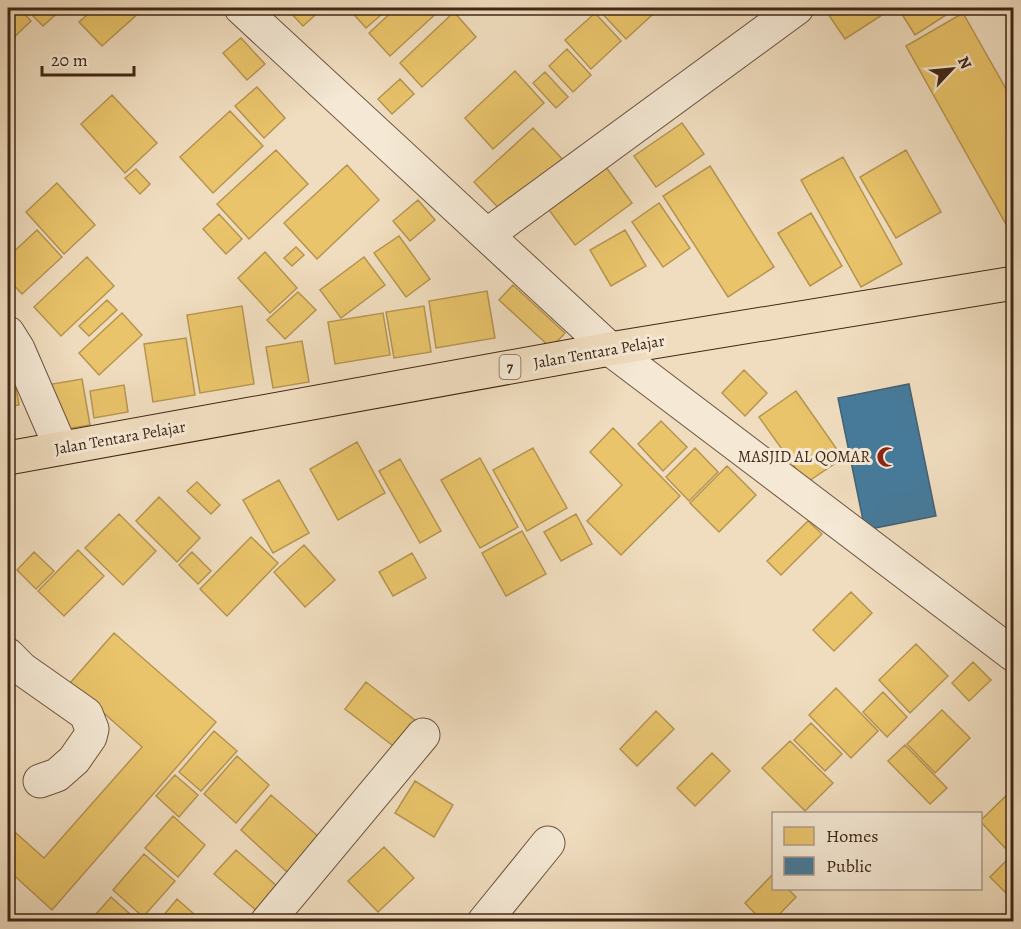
<svg xmlns="http://www.w3.org/2000/svg" width="1021" height="929" viewBox="0 0 1021 929" font-family="Alegreya,serif">
	<rect width="100%" height="100%" fill="#f0ddbf"/>
	<filter id="stains"><feTurbulence type="fractalNoise" baseFrequency=".00333" numOctaves="4"/><feColorMatrix values="0 0 0 0 .2 0 0 0 0 .09 0 0 0 0 .02 0 0 0 .5 -.17"/></filter>
	<radialGradient id="worn" r=".72"><stop offset=".6" stop-color="#630" stop-opacity="0"/><stop offset="1" stop-color="#630" stop-opacity=".3"/></radialGradient>
	<path fill="#e9c46a" stroke="#b69551" stroke-width="1.5" d="M 15,8 L 19,8 L 31,21 L 8,43 L 8,14 Z
		M 25,8 L 63,8 L 43,26 Z
		M 95,8 L 137,8 L 141,11 L 102,46 L 79,22 Z
		M 286,8 L 323,8 L 303,26 Z
		M 348,8 L 389,8 L 366,28 Z
		M 396,8 L 442,8 L 390,56 L 369,33 Z
		M 597,8 L 645,8 L 652,15 L 626,39 Z
		M 824,8 L 893,8 L 845,39 Z
		M 916,8 L 957,8 L 915,35 L 903,16 Z
		M 454,12 L 476,37 L 422,87 L 400,63 Z
		M 595,13 L 621,41 L 591,69 L 565,40 Z
		M 963,13 L 1014,103 L 1014,234 L 1012,235 L 906,46 Z
		M 241,38 L 265,64 L 247,80 L 223,53 Z
		M 567,49 L 591,75 L 573,92 L 549,66 Z
		M 515,71 L 544,103 L 493,149 L 465,118 Z
		M 545,72 L 568,97 L 556,108 L 533,83 Z
		M 400,79 L 414,94 L 392,114 L 378,99 Z
		M 257,87 L 285,118 L 264,138 L 235,106 Z
		M 112,95 L 157,143 L 125,173 L 81,124 Z
		M 230,111 L 263,146 L 213,193 L 180,157 Z
		M 682,123 L 704,154 L 656,187 L 634,156 Z
		M 533,128 L 566,163 L 507,217 L 474,182 Z
		M 276,150 L 308,184 L 249,239 L 217,204 Z
		M 906,150 L 941,212 L 896,238 L 860,177 Z
		M 843,157 L 902,264 L 861,287 L 801,180 Z
		M 347,165 L 379,200 L 317,259 L 284,223 Z
		M 710,166 L 774,267 L 728,297 L 663,196 Z
		M 606,167 L 632,203 L 575,245 L 549,210 Z
		M 136,169 L 150,184 L 140,194 L 125,178 Z
		M 57,183 L 95,225 L 64,254 L 26,212 Z
		M 418,200 L 435,220 L 410,241 L 393,221 Z
		M 659,203 L 690,248 L 663,267 L 632,222 Z
		M 811,213 L 842,266 L 810,286 L 778,233 Z
		M 219,214 L 242,239 L 226,254 L 203,229 Z
		M 37,230 L 62,257 L 22,294 L 8,279 L 8,257 Z
		M 625,230 L 646,266 L 611,286 L 590,250 Z
		M 399,236 L 430,279 L 406,297 L 374,253 Z
		M 296,247 L 304,255 L 292,266 L 284,258 Z
		M 265,252 L 297,288 L 270,313 L 238,278 Z
		M 87,257 L 114,286 L 61,336 L 34,307 Z
		M 364,257 L 385,285 L 341,318 L 320,290 Z
		M 513,285 L 565,333 L 551,348 L 499,300 Z
		M 487,291 L 495,338 L 436,348 L 429,301 Z
		M 298,292 L 316,310 L 285,339 L 267,320 Z
		M 107,300 L 117,310 L 89,336 L 79,326 Z
		M 242,306 L 254,384 L 200,393 L 187,315 Z
		M 424,306 L 431,352 L 394,358 L 386,312 Z
		M 122,313 L 142,335 L 99,375 L 79,353 Z
		M 383,313 L 390,355 L 335,364 L 328,322 Z
		M 186,338 L 195,395 L 153,402 L 144,344 Z
		M 302,341 L 309,382 L 273,388 L 266,347 Z
		M 10,352 L 19,405 L 8,407 L 8,353 Z
		M 744,370 L 767,393 L 745,416 L 722,393 Z
		M 82,379 L 90,425 L 60,430 L 52,384 Z
		M 124,385 L 128,412 L 94,418 L 90,391 Z
		M 796,391 L 843,458 L 806,483 L 759,417 Z
		M 661,421 L 687,447 L 663,471 L 638,444 Z
		M 613,428 L 680,496 L 621,555 L 587,521 L 622,485 L 590,452 Z
		M 357,442 L 385,493 L 338,520 L 310,469 Z
		M 533,448 L 567,508 L 527,531 L 493,470 Z
		M 695,448 L 718,472 L 689,501 L 666,477 Z
		M 480,458 L 518,527 L 480,548 L 441,480 Z
		M 400,459 L 441,531 L 420,543 L 379,471 Z
		M 727,466 L 756,495 L 719,532 L 690,503 Z
		M 279,480 L 309,533 L 273,553 L 243,500 Z
		M 197,482 L 220,505 L 211,514 L 187,491 Z
		M 159,497 L 200,538 L 177,562 L 136,521 Z
		M 119,514 L 156,551 L 123,585 L 85,548 Z
		M 576,514 L 592,544 L 561,561 L 544,532 Z
		M 808,521 L 822,534 L 781,575 L 767,561 Z
		M 522,531 L 546,574 L 506,596 L 482,553 Z
		M 251,537 L 278,563 L 227,616 L 200,589 Z
		M 304,545 L 335,580 L 305,607 L 274,572 Z
		M 78,550 L 104,576 L 64,616 L 38,591 Z
		M 34,552 L 54,571 L 36,589 L 17,570 Z
		M 192,552 L 211,571 L 198,584 L 179,565 Z
		M 412,553 L 426,578 L 393,596 L 379,572 Z
		M 851,592 L 872,613 L 834,651 L 813,630 Z
		M 114,633 L 216,722 L 52,910 L 8,870 L 8,826 L 44,858 L 142,747 L 70,683 Z
		M 916,644 L 948,676 L 910,713 L 879,680 Z
		M 973,662 L 991,680 L 969,701 L 952,683 Z
		M 366,682 L 416,721 L 396,748 L 345,709 Z
		M 836,688 L 878,731 L 851,758 L 809,715 Z
		M 883,692 L 907,717 L 887,737 L 863,712 Z
		M 942,710 L 970,738 L 935,773 L 907,744 Z
		M 656,711 L 674,729 L 637,766 L 620,749 Z
		M 811,723 L 842,754 L 825,771 L 794,740 Z
		M 214,731 L 237,751 L 201,791 L 179,772 Z
		M 790,741 L 833,783 L 805,811 L 762,768 Z
		M 905,745 L 947,788 L 930,804 L 888,761 Z
		M 712,753 L 730,771 L 695,806 L 677,788 Z
		M 237,756 L 269,785 L 236,823 L 204,794 Z
		M 175,775 L 198,795 L 179,817 L 156,796 Z
		M 415,781 L 453,805 L 434,837 L 395,813 Z
		M 1014,788 L 1014,840 L 1005,848 L 980,821 Z
		M 271,795 L 319,837 L 288,873 L 241,830 Z
		M 173,816 L 205,845 L 178,877 L 145,848 Z
		M 384,847 L 414,878 L 378,912 L 348,881 Z
		M 236,850 L 278,887 L 257,911 L 214,874 Z
		M 1014,853 L 1014,901 L 990,877 Z
		M 144,854 L 175,881 L 143,917 L 113,890 Z
		M 773,874 L 774,888 L 787,888 L 796,897 L 772,922 L 763,922 L 745,903 Z
		M 111,897 L 139,922 L 89,922 Z
		M 177,899 L 203,922 L 158,922 Z"/>
	<path fill="#457b9d" stroke="#446274" stroke-width="1.5" d="M 909,384 L 936,516 L 865,530 L 838,398 Z"/>
	<g fill="none" stroke-linecap="round" stroke-linejoin="round">
		<g stroke="#6c5440" stroke-width="35">
			<path id="minor" d="M 241,8 L 610,349 L 1014,655
				M 487,235 L 797,8
				M 8,333 L 18,349 L 61,448
				M 8,655 L 22,669 L 86,714 L 92,729 L 90,737 L 74,760 L 57,775 L 40,781
				M 267,922 L 423,735
				M 484,922 L 548,843"/>
		</g>
		<g stroke="#402716" stroke-width="35">
			<path id="highway" d="M 8,458 L 610,349 L 1014,283"/>
		</g>
		<use href="#minor" stroke="#f5e9d5" stroke-width="33"/>
		<use href="#highway" stroke="#f0ddbf" stroke-width="33"/>
	</g>
	<defs>
		<g id="mosque-bare" transform="scale(1.62)"><path d="M3.5-4.9A6 6 0 1 0 3.5 4.9A5 5 0 1 1 3.5-4.9Z" fill="#8f2418" stroke="#f5e9d5" stroke-width="2.5" paint-order="stroke"/></g>
	</defs>
	<g fill-rule="evenodd">
		<use href="#mosque-bare" x="887" y="457"/>
	</g>
	<g text-anchor="middle" dominant-baseline="central" stroke-width="6" stroke-linejoin="round" paint-order="stroke">
		<rect fill="#f5e9d5" stroke="#76614f" stroke-width="1.5" x="499.5" y="355" width="21" height="24" rx="4.5"/>
		<g font-size="15" font-weight="bold" fill="#402716">
			<text x="510" y="367">7</text>
		</g>
		<g font-size="16" fill="#402716" stroke="#f5e9d5">
			<text transform="translate(599 352) rotate(-10)">Jalan Tentara Pelajar</text>
			<text transform="translate(120 438) rotate(-10)">Jalan Tentara Pelajar</text>
		</g>
		<g font-size="16" fill="#402716" stroke="#f5e9d5" text-anchor="end">
			<text x="870" y="457">MASJID AL QOMAR</text>
		</g>
	</g>
	<rect width="1021" height="929" fill="none" stroke="#f0ddbf" stroke-width="30"/>
	<rect x="9" y="9" width="1003" height="911" fill="none" stroke="#402716" stroke-width="3"/>
	<rect x="15" y="15" width="991" height="899" fill="none" stroke="#402716" stroke-width="1.5"/>
	<rect x="772" y="812" width="210" height="78" fill="#f5e9d5" stroke="#ad9b89" stroke-width="1.5"/>
	<rect x="784" y="827" width="30" height="18" fill="#e9c46a" stroke="#ad9b89" stroke-width="1.5"/>
	<text x="826" y="842" font-size="18" fill="#402716">Homes</text>
	<rect x="784" y="857" width="30" height="18" fill="#457b9d" stroke="#ad9b89" stroke-width="1.5"/>
	<text x="826" y="872" font-size="18" fill="#402716">Public</text>
	<g transform="translate(952 69) rotate(64)" stroke="#f5e9d5" stroke-width="4.5" paint-order="stroke">
	<path d="M0-4.5L10 22L0 15L-10 22Z" fill="#402716"/>
	<text y="-9" font-size="16" font-weight="bold" text-anchor="middle" fill="#402716">N</text>
	</g>
	<path d="M42 66v9h92v-9" fill="none" stroke="#402716" stroke-width="3"/>
	<text x="51" y="66" font-size="18" fill="#402716" stroke="#f5e9d5" stroke-width="4.5" paint-order="stroke">20 m</text>
	<rect width="100%" height="100%" filter="url(#stains)"/>
	<rect width="100%" height="100%" fill="url(#worn)"/>
</svg>
